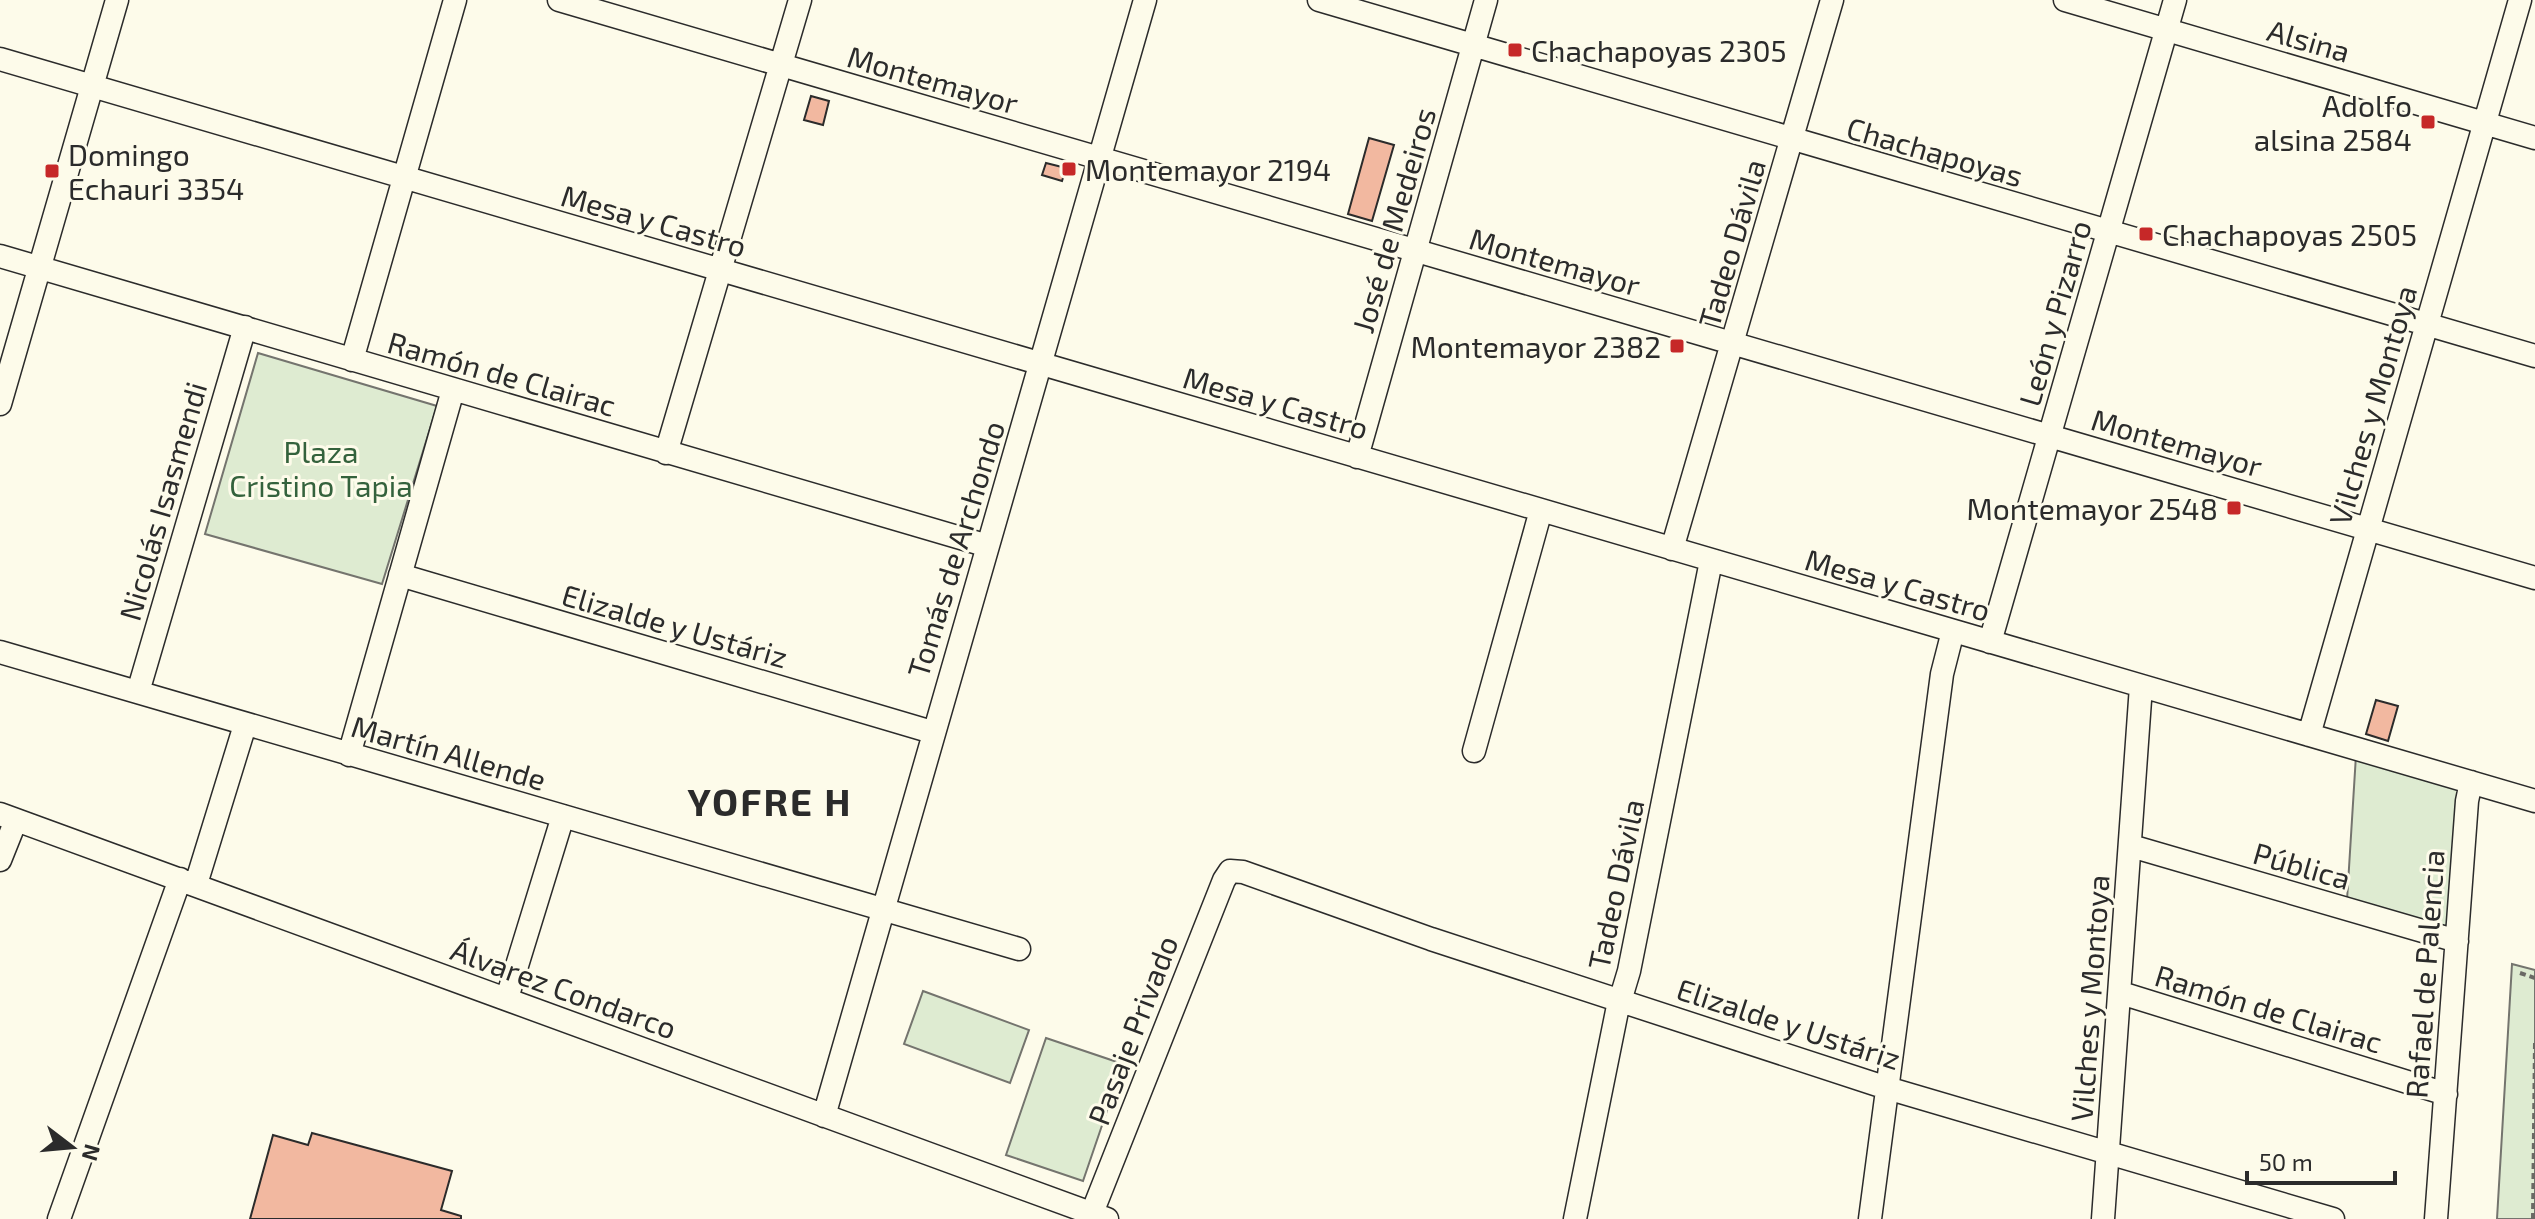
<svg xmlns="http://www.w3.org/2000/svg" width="2535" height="1219" viewBox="0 0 2535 1219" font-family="'Exo 2',sans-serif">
	<rect width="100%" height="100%" fill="#fdfbea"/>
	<path fill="#deebd1" stroke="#74746e" stroke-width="2" d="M 258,353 L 437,406 L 382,584 L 205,534 Z
		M 2356,755 L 2461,786 L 2450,932 L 2347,900 Z
		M 2512,964 L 2535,970 L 2535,1219 L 2497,1219 Z
		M 923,991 L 1029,1030 L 1010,1083 L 904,1044 Z
		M 1046,1038 L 1123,1064 L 1083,1181 L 1006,1155 Z"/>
	<path fill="#f2b8a0" stroke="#2b2b2b" stroke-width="2" d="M 811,96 L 829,101 L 823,125 L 804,120 Z
		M 1369,138 L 1394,145 L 1372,221 L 1348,214 Z
		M 1046,163 L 1066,168 L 1062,181 L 1042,175 Z
		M 2376,700 L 2398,706 L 2388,741 L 2366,734 Z
		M 312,1133 L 452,1171 L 441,1210 L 461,1216 L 461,1219 L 250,1219 L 273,1135 L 308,1145 Z"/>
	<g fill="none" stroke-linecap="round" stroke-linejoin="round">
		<g stroke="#2b2b2b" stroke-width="25">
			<path id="minor" d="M 559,0 L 2535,578
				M 1319,0 L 2535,356
				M 2065,0 L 2535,138
				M 0,59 L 2535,801
				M 0,256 L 988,546
				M 352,360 L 455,0
				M 0,404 L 117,0
				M 666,453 L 800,0
				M 1357,457 L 1486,0
				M 1672,549 L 1832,0
				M 400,575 L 932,732
				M 1990,642 L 2175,0
				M 0,652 L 1019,949
				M 138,692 L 245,327
				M 2309,735 L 2520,0
				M 1474,751 L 1541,510
				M 349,755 L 453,390
				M 0,814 L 1107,1219
				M 2131,846 L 2457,941
				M 0,860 L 16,820
				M 196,884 L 245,725
				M 2121,993 L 2446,1094
				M 507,998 L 563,816
				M 824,1116 L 1145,0
				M 1092,1213 L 1224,880 L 1230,871 L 1243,872 L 1431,939 L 1887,1088 L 2333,1219
				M 59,1219 L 180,879
				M 1575,1219 L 1617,1011 L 1629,971 L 1711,561
				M 1870,1219 L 1942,674 L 1953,631
				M 2103,1219 L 2141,686
				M 2436,1219 L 2467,801 L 2471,782"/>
		</g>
		<path stroke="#6a6964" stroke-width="4" stroke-dasharray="6 4" stroke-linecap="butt" d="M 2520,973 L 2535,978
			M 2533,1219 L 2535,1043"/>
		<use href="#minor" stroke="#fdfbea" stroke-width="22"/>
	</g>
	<g fill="#c62828" stroke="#fdfbea" stroke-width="3">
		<rect x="1507" y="42" width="16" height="16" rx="4"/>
		<rect x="2420" y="114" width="16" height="16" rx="4"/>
		<rect x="1061" y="161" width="16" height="16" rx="4"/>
		<rect x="44" y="163" width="16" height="16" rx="4"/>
		<rect x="2138" y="226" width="16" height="16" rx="4"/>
		<rect x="1669" y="338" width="16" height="16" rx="4"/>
		<rect x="2226" y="500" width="16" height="16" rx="4"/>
	</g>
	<g text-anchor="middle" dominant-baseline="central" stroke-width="6" stroke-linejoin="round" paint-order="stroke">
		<g font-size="30" fill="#2b2b2b" stroke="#fdfbea">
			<text transform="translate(2309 40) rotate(16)">Alsina</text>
			<text transform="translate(933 79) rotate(16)">Montemayor</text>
			<text transform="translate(1935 151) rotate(16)">Chachapoyas</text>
			<text transform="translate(654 220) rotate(16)">Mesa y Castro</text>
			<text transform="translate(1393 220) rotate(-74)">José de Medeiros</text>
			<text transform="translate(1731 243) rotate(-74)">Tadeo Dávila</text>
			<text transform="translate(1555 261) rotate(16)">Montemayor</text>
			<text transform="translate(2054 313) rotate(-74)">León y Pizarro</text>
			<text transform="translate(502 373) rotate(16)">Ramón de Clairac</text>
			<text transform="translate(1276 402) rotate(16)">Mesa y Castro</text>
			<text transform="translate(2372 405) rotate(-74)">Vilches y Montoya</text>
			<text transform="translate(2177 442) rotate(16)">Montemayor</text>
			<text transform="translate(162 501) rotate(-74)">Nicolás Isasmendi</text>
			<text transform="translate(955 549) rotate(-73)">Tomás de Archondo</text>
			<text transform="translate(1898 584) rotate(16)">Mesa y Castro</text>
			<text transform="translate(675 625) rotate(16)">Elizalde y Ustáriz</text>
			<text transform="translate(449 752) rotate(16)">Martín Allende</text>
			<text transform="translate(2302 865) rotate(16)">Pública</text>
			<text transform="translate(1615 884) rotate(-78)">Tadeo Dávila</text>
			<text transform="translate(2424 974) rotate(-86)">Rafael de Palencia</text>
			<text transform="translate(564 988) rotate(20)">Álvarez Condarco</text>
			<text transform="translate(2089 998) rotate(-86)">Vilches y Montoya</text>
			<text transform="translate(2269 1008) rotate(17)">Ramón de Clairac</text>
			<text transform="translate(1789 1023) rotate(18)">Elizalde y Ustáriz</text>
			<text transform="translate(1132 1030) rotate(-69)">Pasaje Privado</text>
		</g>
		<g font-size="30" fill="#2b2b2b" stroke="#fdfbea" text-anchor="start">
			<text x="1531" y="50">Chachapoyas 2305</text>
			<text x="2412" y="105" text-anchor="end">Adolfo<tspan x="2412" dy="34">alsina 2584</tspan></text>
			<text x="68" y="154">Domingo<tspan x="68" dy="34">Echauri 3354</tspan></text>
			<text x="1085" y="169">Montemayor 2194</text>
			<text x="2162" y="234">Chachapoyas 2505</text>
			<text x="1661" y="346" text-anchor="end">Montemayor 2382</text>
			<text x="2218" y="508" text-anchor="end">Montemayor 2548</text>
		</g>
		<g font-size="30" fill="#34623c" stroke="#fdfbea">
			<text x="321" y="451">Plaza<tspan x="321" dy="34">Cristino Tapia</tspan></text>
		</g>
		<g font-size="38" font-weight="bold" letter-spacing="2" fill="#2b2b2b" stroke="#fdfbea">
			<text x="770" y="801">YOFRE H</text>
		</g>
	</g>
	<g transform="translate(72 1147) rotate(106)" stroke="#fdfbea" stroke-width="6" paint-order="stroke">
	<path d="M0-6L14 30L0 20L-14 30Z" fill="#2b2b2b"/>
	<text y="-12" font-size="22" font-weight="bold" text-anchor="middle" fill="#2b2b2b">N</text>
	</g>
	<path d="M2247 1171v12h148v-12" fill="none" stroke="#2b2b2b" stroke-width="4"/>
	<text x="2259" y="1171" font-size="24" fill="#2b2b2b" stroke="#fdfbea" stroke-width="6" paint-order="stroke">50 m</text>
</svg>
